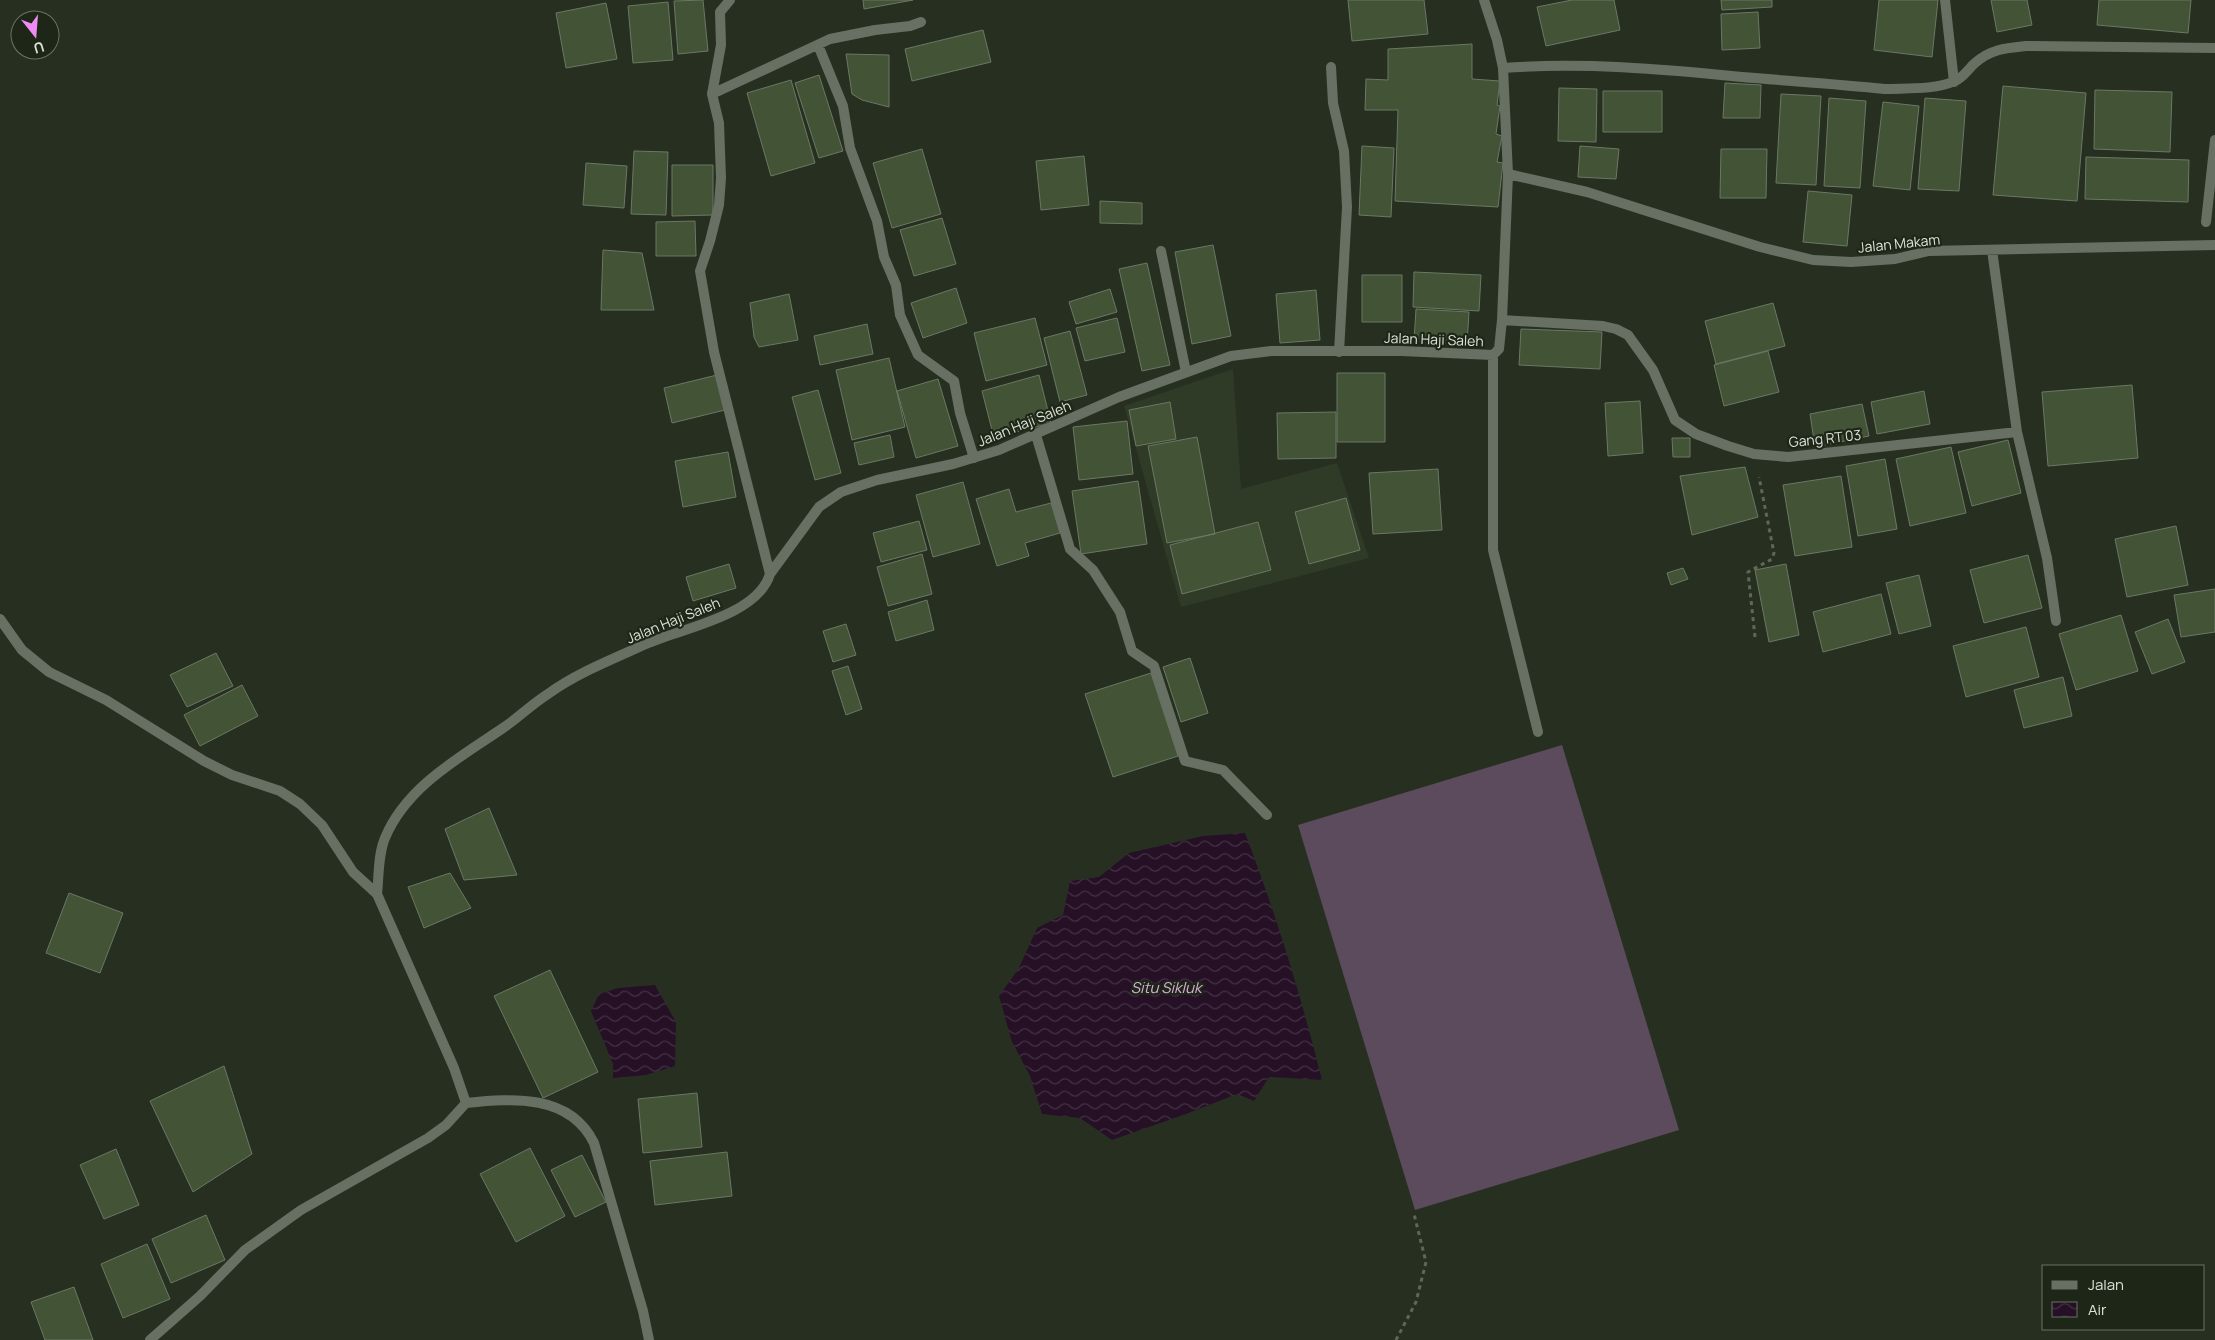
<svg xmlns="http://www.w3.org/2000/svg" width="2215" height="1340" viewBox="0 0 2215 1340" font-family="Manrope,sans-serif">
	<defs>
		<pattern id="water-waves" width="16" height="10" patternUnits="userSpaceOnUse" patternTransform="scale(1.25)"><rect width="16" height="10" fill="#251026"/><path d="M0 5q4-4 8 0t8 0" fill="none" stroke="#443245"/></pattern>
	</defs>
	<rect width="100%" height="100%" fill="#273020"/>
	<path fill="#303b27" d="M 1233,369 L 1241,489 L 1337,463 L 1369,558 L 1181,607 L 1124,406 Z"/>
	<path fill="#5b4b5c" d="M 1562,745 L 1679,1130 L 1415,1210 L 1298,825 Z"/>
	<path fill="url(#water-waves)" d="M 1245,833 C 1276,914 1301,996 1322,1080 L 1269,1077 L 1254,1101 L 1237,1094 L 1186,1114 L 1112,1140 L 1080,1118 L 1042,1114 L 1030,1076 L 1012,1042 L 999,996 L 1019,968 L 1037,928 L 1063,915 L 1070,881 L 1099,877 L 1129,853 L 1203,836 Z
		M 655,985 L 676,1022 L 675,1066 L 646,1075 L 613,1078 L 613,1064 L 591,1011 L 599,994 L 618,988 Z"/>
	<path fill="#425336" stroke="#6c7765" d="M 703,0 L 708,51 L 678,54 L 674,1 Z
		M 863,0 L 913,0 L 864,9 Z
		M 1348,0 L 1424,0 L 1428,34 L 1352,41 Z
		M 1572,0 L 1614,0 L 1620,30 L 1546,46 L 1537,7 Z
		M 1721,0 L 1772,0 L 1772,7 L 1722,10 Z
		M 1879,0 L 1938,0 L 1932,57 L 1874,50 Z
		M 1991,0 L 2027,0 L 2032,25 L 1997,32 Z
		M 2099,0 L 2191,0 L 2188,33 L 2097,25 Z
		M 668,2 L 673,60 L 633,63 L 628,6 Z
		M 606,3 L 617,59 L 566,68 L 556,13 Z
		M 1758,12 L 1760,48 L 1722,50 L 1721,14 Z
		M 983,30 L 991,62 L 912,81 L 905,49 Z
		M 1472,44 L 1472,79 L 1500,81 L 1497,105 L 1500,106 L 1496,134 L 1502,136 L 1497,162 L 1503,163 L 1498,207 L 1395,201 L 1398,110 L 1365,110 L 1366,79 L 1388,80 L 1388,49 Z
		M 846,54 L 889,55 L 889,107 L 862,100 L 852,94 Z
		M 819,75 L 843,151 L 819,158 L 795,83 Z
		M 791,80 L 815,163 L 771,176 L 747,93 Z
		M 1725,83 L 1761,85 L 1760,118 L 1723,118 Z
		M 2003,86 L 2086,93 L 2077,201 L 1993,195 Z
		M 1559,88 L 1597,89 L 1596,142 L 1558,141 Z
		M 2095,90 L 2172,92 L 2170,152 L 2094,149 Z
		M 1603,91 L 1662,91 L 1662,132 L 1603,132 Z
		M 1781,94 L 1821,96 L 1816,185 L 1776,183 Z
		M 1829,98 L 1866,101 L 1860,188 L 1824,186 Z
		M 1925,98 L 1966,101 L 1959,191 L 1918,189 Z
		M 1883,102 L 1919,106 L 1910,190 L 1873,186 Z
		M 1362,146 L 1394,148 L 1391,217 L 1359,215 Z
		M 1580,146 L 1619,149 L 1616,179 L 1578,177 Z
		M 922,149 L 941,214 L 892,228 L 873,163 Z
		M 1721,149 L 1767,149 L 1766,198 L 1720,198 Z
		M 634,151 L 668,152 L 666,215 L 631,214 Z
		M 1084,156 L 1089,205 L 1041,210 L 1036,161 Z
		M 2086,157 L 2189,160 L 2188,202 L 2085,199 Z
		M 586,163 L 627,166 L 624,208 L 583,205 Z
		M 672,165 L 713,165 L 713,215 L 672,216 Z
		M 1808,191 L 1852,195 L 1847,246 L 1803,242 Z
		M 1100,201 L 1142,203 L 1142,224 L 1100,223 Z
		M 942,218 L 956,264 L 914,276 L 900,230 Z
		M 695,221 L 696,256 L 656,256 L 656,222 Z
		M 1213,245 L 1231,336 L 1192,344 L 1175,252 Z
		M 603,250 L 642,253 L 654,310 L 601,310 Z
		M 1147,263 L 1170,365 L 1142,371 L 1119,269 Z
		M 1414,272 L 1481,275 L 1479,311 L 1413,307 Z
		M 1362,275 L 1402,275 L 1402,322 L 1362,322 Z
		M 956,288 L 967,323 L 923,338 L 911,303 Z
		M 1110,289 L 1117,312 L 1076,324 L 1069,302 Z
		M 1316,290 L 1320,340 L 1280,343 L 1276,294 Z
		M 789,294 L 798,340 L 759,347 L 754,337 L 750,303 Z
		M 1773,303 L 1785,346 L 1716,364 L 1705,321 Z
		M 1416,309 L 1469,312 L 1467,344 L 1414,341 Z
		M 1035,318 L 1047,365 L 986,381 L 974,333 Z
		M 1117,318 L 1125,352 L 1085,361 L 1076,328 Z
		M 867,324 L 873,354 L 820,365 L 814,336 Z
		M 1521,329 L 1602,332 L 1600,369 L 1519,365 Z
		M 1070,331 L 1087,395 L 1060,402 L 1044,338 Z
		M 1768,351 L 1779,392 L 1724,406 L 1714,365 Z
		M 889,358 L 905,427 L 852,440 L 836,370 Z
		M 1337,373 L 1385,373 L 1385,442 L 1337,442 Z
		M 717,375 L 725,410 L 672,423 L 664,388 Z
		M 1039,375 L 1051,423 L 994,438 L 982,391 Z
		M 938,379 L 958,446 L 916,458 L 897,391 Z
		M 2132,385 L 2138,458 L 2048,466 L 2042,392 Z
		M 818,390 L 841,473 L 815,480 L 792,397 Z
		M 1924,391 L 1930,424 L 1877,434 L 1871,402 Z
		M 1640,401 L 1643,453 L 1608,456 L 1605,403 Z
		M 1170,402 L 1176,439 L 1136,446 L 1129,410 Z
		M 1862,404 L 1869,436 L 1815,447 L 1810,414 Z
		M 1336,412 L 1336,458 L 1278,459 L 1277,413 Z
		M 1127,421 L 1133,474 L 1079,480 L 1073,427 Z
		M 890,435 L 894,457 L 859,465 L 854,443 Z
		M 1197,437 L 1215,534 L 1167,543 L 1148,446 Z
		M 1672,438 L 1690,438 L 1690,457 L 1673,457 Z
		M 2008,440 L 2021,493 L 1972,506 L 1958,452 Z
		M 1951,447 L 1966,513 L 1910,526 L 1896,459 Z
		M 728,452 L 736,497 L 683,507 L 675,461 Z
		M 1885,459 L 1897,529 L 1858,536 L 1846,466 Z
		M 1745,467 L 1758,517 L 1692,535 L 1680,476 Z
		M 1438,469 L 1442,530 L 1373,534 L 1369,473 Z
		M 1841,476 L 1852,547 L 1795,556 L 1783,485 Z
		M 1138,481 L 1147,544 L 1081,554 L 1072,491 Z
		M 963,482 L 980,544 L 933,557 L 916,495 Z
		M 1009,489 L 1016,512 L 1051,503 L 1060,533 L 1025,543 L 1029,556 L 997,566 L 976,499 Z
		M 1346,498 L 1360,550 L 1309,564 L 1295,512 Z
		M 919,521 L 927,550 L 881,562 L 873,533 Z
		M 1258,522 L 1271,570 L 1182,594 L 1170,545 Z
		M 2176,526 L 2188,585 L 2127,597 L 2115,539 Z
		M 922,554 L 932,594 L 888,606 L 877,567 Z
		M 2028,555 L 2042,608 L 1984,623 L 1970,570 Z
		M 729,564 L 736,588 L 693,601 L 686,577 Z
		M 1786,564 L 1799,635 L 1769,642 L 1755,570 Z
		M 1683,568 L 1688,579 L 1671,585 L 1667,573 Z
		M 1919,575 L 1931,626 L 1899,634 L 1886,583 Z
		M 2215,589 L 2215,632 L 2181,637 L 2174,595 Z
		M 1881,594 L 1891,634 L 1823,652 L 1813,612 Z
		M 927,600 L 934,630 L 896,641 L 888,612 Z
		M 2121,615 L 2138,671 L 2076,690 L 2059,634 Z
		M 2168,619 L 2185,662 L 2152,674 L 2135,632 Z
		M 846,624 L 856,655 L 833,662 L 823,631 Z
		M 2026,627 L 2039,677 L 1966,697 L 1953,646 Z
		M 216,653 L 233,686 L 187,707 L 170,675 Z
		M 1190,658 L 1208,713 L 1181,722 L 1163,667 Z
		M 848,666 L 862,709 L 846,715 L 832,671 Z
		M 1151,673 L 1178,756 L 1113,777 L 1085,694 Z
		M 2063,677 L 2072,716 L 2024,728 L 2014,690 Z
		M 242,685 L 258,716 L 200,746 L 184,715 Z
		M 489,808 L 517,875 L 464,880 L 445,829 Z
		M 450,873 L 471,908 L 424,928 L 408,887 Z
		M 69,893 L 123,913 L 100,973 L 46,953 Z
		M 550,970 L 598,1072 L 543,1098 L 494,996 Z
		M 224,1066 L 252,1154 L 193,1192 L 150,1101 Z
		M 697,1093 L 702,1147 L 643,1153 L 638,1099 Z
		M 530,1148 L 565,1216 L 516,1242 L 480,1174 Z
		M 116,1149 L 139,1205 L 104,1219 L 80,1165 Z
		M 727,1152 L 732,1196 L 655,1205 L 650,1161 Z
		M 582,1155 L 606,1202 L 575,1217 L 551,1170 Z
		M 206,1215 L 225,1260 L 171,1283 L 152,1239 Z
		M 147,1244 L 170,1299 L 123,1318 L 101,1264 Z
		M 74,1287 L 93,1340 L 45,1340 L 31,1302 Z"/>
	<g fill="none" stroke-linecap="round" stroke-linejoin="round">
		<path stroke="#5f6759" stroke-width="3" stroke-dasharray="4 4" stroke-linecap="butt" d="M 1755,637 L 1748,572 L 1772,559 L 1774,553 L 1759,477
			M 1396,1340 L 1416,1302 L 1426,1262 L 1414,1214"/>
		<path stroke="#687063" stroke-width="10" d="M 1161,251 L 1186,372"/>
		<path stroke="#687063" stroke-width="10" d="M 730,0 L 720,12 L 721,45 L 712,94 L 719,123 L 721,178 L 719,205 L 710,241 L 700,271 L 714,352 L 770,574
			M 1945,0 L 1954,82
			M 818,45 L 843,106 L 850,148 L 877,221 L 884,257 L 896,285 L 900,315 L 918,355 L 954,381 L 960,413 L 974,458
			M 1331,67 L 1333,103 L 1344,151 L 1347,207 L 1339,352
			M 1503,68 C 1583,62 1662,69 1742,77 C 1789,81 1837,84 1885,89 C 1908,88 1934,90 1955,81 C 1964,77 1968,69 1975,63 C 1991,49 2006,48 2026,46 L 2215,48
			M 712,94 L 830,39 L 875,30 L 910,26 L 921,22
			M 1508,174 L 1587,192 L 1760,247 L 1813,260 L 1851,262 L 1895,259 L 1929,251 L 2215,245
			M 2206,222 L 2215,140
			M 1992,250 L 2017,432
			M 1502,320 L 1603,326 L 1616,329 L 1628,335 L 1653,370 L 1675,420 L 1696,434 L 1728,446 L 1754,454 L 1788,457 L 2017,432 L 2047,558 L 2056,621
			M 1493,355 L 1493,550 L 1538,732
			M 1036,435 L 1070,549 L 1093,570 L 1120,612 L 1132,651 L 1154,666 L 1185,761 L 1223,770 L 1267,815
			M 0,619 L 22,650 L 49,672 L 106,700 L 204,761 L 232,775 L 280,791 L 300,804 L 322,825 L 353,872 L 377,894 L 454,1068 L 466,1103 L 446,1125 L 428,1138 L 301,1210 L 245,1250 L 200,1296 L 150,1340
			M 377,894 C 379,876 378,854 385,838 C 406,787 459,758 503,728 C 518,718 532,704 548,694 C 577,673 613,659 646,644 C 682,628 757,616 770,574 L 819,507 L 841,492 L 877,480 L 953,464 L 999,450 L 1119,397 L 1231,356 L 1271,351 L 1401,351 L 1493,355 L 1499,349 L 1502,320 L 1508,174 L 1503,68 L 1497,40 L 1484,0
			M 466,1103 C 513,1098 570,1094 594,1143 L 643,1311 L 649,1340"/>
	</g>
	<g text-anchor="middle" dominant-baseline="central" stroke-width="4.5" stroke-linejoin="round" paint-order="stroke">
		<g font-size="14" fill="#dce2d8" stroke="#1d2617">
			<text transform="translate(1899 243) rotate(-6)">Jalan Makam</text>
			<text transform="translate(1434 339) rotate(2)">Jalan Haji Saleh</text>
			<text transform="translate(1024 423) rotate(-22)">Jalan Haji Saleh</text>
			<text transform="translate(1825 438) rotate(-6)">Gang RT 03</text>
			<text transform="translate(673 620) rotate(-22)">Jalan Haji Saleh</text>
		</g>
		<g font-size="15" font-style="italic" fill="#dbaedc" stroke="#1d2617">
			<text x="1166" y="987">Situ Sikluk</text>
		</g>
	</g>
	<rect x="2042" y="1265" width="162" height="65" fill="#1d2617" stroke="#697164"/>
	<rect x="2052" y="1281" width="25" height="8" fill="#687063" stroke="#697164"/>
	<text x="2088" y="1290" font-size="15" fill="#dce2d8">Jalan</text>
	<rect x="2052" y="1302" width="25" height="15" fill="url(#water-waves)" stroke="#697164"/>
	<text x="2088" y="1315" font-size="15" fill="#dce2d8">Air</text>
	<g transform="translate(35 35) rotate(163)"><circle r="24" fill="#1d2617" stroke="#697164"/>
	<path d="M0-4L9 19L0 12L-9 19Z" fill="#f08bf5"/>
	<text y="-8" font-size="14" font-weight="bold" text-anchor="middle" fill="#dce2d8">U</text>
	</g>
</svg>
